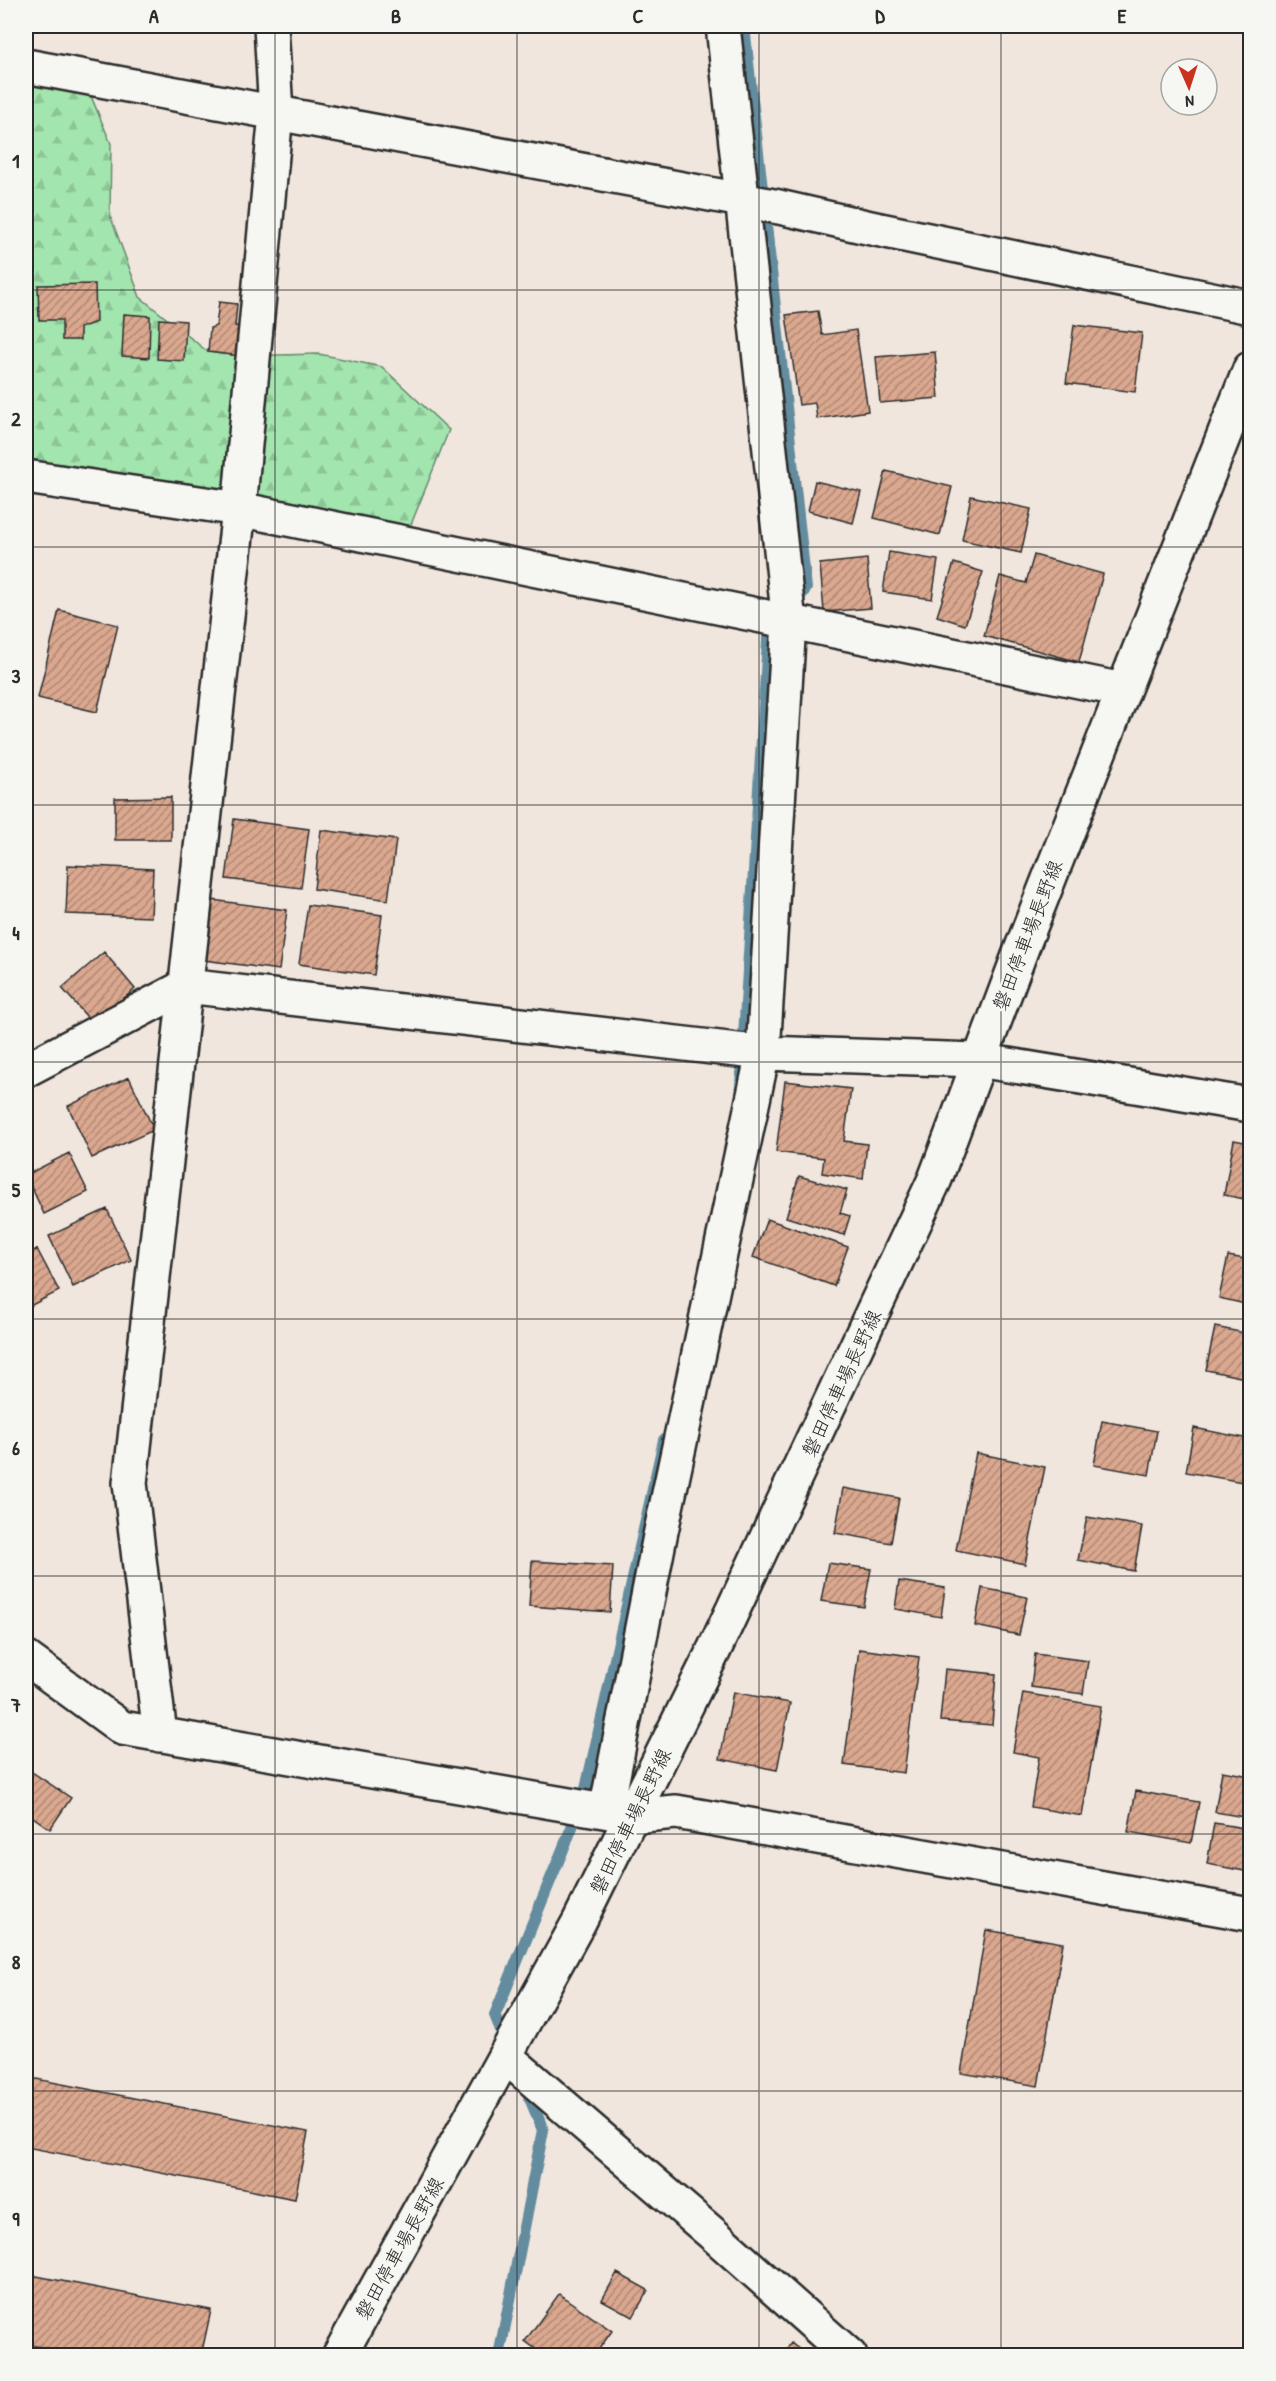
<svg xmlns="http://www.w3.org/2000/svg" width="1276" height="2381" viewBox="0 0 1276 2381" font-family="'Patrick Hand','Klee One',sans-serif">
	<defs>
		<pattern id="forest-firs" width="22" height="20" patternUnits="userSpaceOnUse" patternTransform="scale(1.5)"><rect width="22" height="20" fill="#a3e5ae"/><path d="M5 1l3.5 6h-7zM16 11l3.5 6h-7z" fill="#8cc596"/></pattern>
		<pattern id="building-hatch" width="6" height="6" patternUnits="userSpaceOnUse" patternTransform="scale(1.5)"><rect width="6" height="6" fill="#daa78f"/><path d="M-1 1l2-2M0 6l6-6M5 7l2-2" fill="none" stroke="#b18875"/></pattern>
	</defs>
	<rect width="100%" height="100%" fill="#f0e6de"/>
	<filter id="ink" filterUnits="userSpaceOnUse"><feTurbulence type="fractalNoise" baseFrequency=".0167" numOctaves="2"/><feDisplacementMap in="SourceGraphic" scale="12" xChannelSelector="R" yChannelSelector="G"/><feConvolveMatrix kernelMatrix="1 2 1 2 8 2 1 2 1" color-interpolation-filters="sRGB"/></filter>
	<g filter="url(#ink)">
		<path fill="url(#forest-firs)" stroke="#67886c" stroke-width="1.5" d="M 26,65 L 83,77 L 111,144 L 110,215 L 140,297 L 208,352 L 241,356 L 319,354 L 382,367 L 449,430 L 404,542 L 26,466 Z"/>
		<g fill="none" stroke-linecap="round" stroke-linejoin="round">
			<path stroke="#638c9e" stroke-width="12" d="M 744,26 L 806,588 L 793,606
				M 741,1086 L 768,640 L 781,622
				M 507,2045 L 495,2015 L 584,1798 L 664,1440
				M 499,2356 L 543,2130 L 525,2086"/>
		</g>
		<path fill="url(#building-hatch)" stroke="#2b2b2b" stroke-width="1.5" d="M 95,284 L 96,322 L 80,328 L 80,340 L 62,340 L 62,320 L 39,320 L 38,285 Z
			M 219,302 L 237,304 L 235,326 L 244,327 L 241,356 L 208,352 L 210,328 L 216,326 Z
			M 818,311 L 822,335 L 856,330 L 868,411 L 817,419 L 815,403 L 799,405 L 786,315 Z
			M 124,314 L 150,316 L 149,358 L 122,356 Z
			M 159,319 L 186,321 L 184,361 L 157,359 Z
			M 1074,325 L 1142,333 L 1135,392 L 1066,383 Z
			M 935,352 L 939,398 L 880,403 L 876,357 Z
			M 886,471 L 952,487 L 940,535 L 874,518 Z
			M 815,481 L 861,492 L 853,523 L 808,511 Z
			M 971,496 L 1031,509 L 1021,553 L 962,540 Z
			M 889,552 L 938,560 L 932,599 L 883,592 Z
			M 1034,555 L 1103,574 L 1079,662 L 984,636 L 1000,576 L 1026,583 Z
			M 867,559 L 871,608 L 824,612 L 820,564 Z
			M 954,563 L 983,572 L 965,625 L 937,616 Z
			M 59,610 L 118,625 L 97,712 L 38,698 Z
			M 171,797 L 171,840 L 115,840 L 115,798 Z
			M 234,819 L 309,829 L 301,888 L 226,879 Z
			M 321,830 L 396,840 L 388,900 L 314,889 Z
			M 68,865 L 153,869 L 151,917 L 66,914 Z
			M 212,900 L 287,910 L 279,970 L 204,960 Z
			M 308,905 L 382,915 L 374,975 L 299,964 Z
			M 104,952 L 135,989 L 93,1024 L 62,988 Z
			M 129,1077 L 154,1130 L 92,1158 L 68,1106 Z
			M 785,1081 L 851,1089 L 844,1141 L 867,1144 L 863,1179 L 822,1173 L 824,1158 L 776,1152 Z
			M 1234,1140 L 1250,1143 L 1250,1200 L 1224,1195 Z
			M 69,1153 L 88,1192 L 44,1214 L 26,1175 Z
			M 799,1176 L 847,1190 L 840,1213 L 850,1216 L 844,1235 L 786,1217 Z
			M 107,1209 L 131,1260 L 73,1287 L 49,1236 Z
			M 767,1219 L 848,1247 L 834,1286 L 753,1257 Z
			M 37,1249 L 59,1291 L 26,1308 L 26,1255 Z
			M 1228,1256 L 1250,1260 L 1250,1305 L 1219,1298 Z
			M 1215,1327 L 1250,1334 L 1250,1379 L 1206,1370 Z
			M 1102,1421 L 1157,1431 L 1149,1475 L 1094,1465 Z
			M 1194,1428 L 1250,1439 L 1242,1482 L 1186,1472 Z
			M 976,1453 L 1045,1467 L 1025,1564 L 956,1550 Z
			M 843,1488 L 899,1498 L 891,1543 L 835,1533 Z
			M 1087,1517 L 1142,1526 L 1134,1571 L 1078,1560 Z
			M 532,1561 L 613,1566 L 610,1612 L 529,1606 Z
			M 828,1563 L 871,1569 L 864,1607 L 821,1601 Z
			M 899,1581 L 945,1588 L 941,1617 L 895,1609 Z
			M 982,1588 L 1027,1597 L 1019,1635 L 975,1626 Z
			M 859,1649 L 919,1657 L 904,1773 L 844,1765 Z
			M 1035,1654 L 1088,1661 L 1083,1694 L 1031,1687 Z
			M 945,1669 L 996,1674 L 992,1725 L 940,1721 Z
			M 733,1692 L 790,1703 L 777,1770 L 720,1759 Z
			M 1023,1693 L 1101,1706 L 1082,1816 L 1031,1807 L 1039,1757 L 1013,1752 Z
			M 26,1768 L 71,1798 L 50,1829 L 26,1812 Z
			M 1222,1771 L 1250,1776 L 1250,1818 L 1215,1812 Z
			M 1136,1791 L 1199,1802 L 1191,1843 L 1128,1832 Z
			M 1214,1823 L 1250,1829 L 1250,1872 L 1207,1864 Z
			M 986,1930 L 1063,1943 L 1038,2086 L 961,2073 Z
			M 26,2077 L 308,2132 L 295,2199 L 26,2147 Z
			M 617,2273 L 648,2290 L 633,2317 L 602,2300 Z
			M 26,2274 L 211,2310 L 201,2356 L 86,2356 L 26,2344 Z
			M 559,2294 L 612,2331 L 594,2356 L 545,2356 L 525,2341 Z
			M 791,2343 L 808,2356 L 781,2356 Z"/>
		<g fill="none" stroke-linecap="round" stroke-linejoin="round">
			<g stroke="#2b2b2b" stroke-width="38">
				<path id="minor" d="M 26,66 L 779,207 L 871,228 L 1250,307
					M 26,477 L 239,509 L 1123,690
					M 26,1070 L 186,986 L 763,1053 L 978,1060 L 1250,1105
					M 26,1658 L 122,1728 L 627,1815
					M 160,1735 L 130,1483 L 239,509 L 276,113 L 271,26
					M 606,1811 L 660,1536 L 763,1053 L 789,622 L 723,26
					M 505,2056 L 714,2235 L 850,2356"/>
			</g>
			<g stroke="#2b2b2b" stroke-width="38">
				<path id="tertiary" d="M 632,1816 L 676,1812 L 1250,1914"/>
			</g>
			<g stroke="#2b2b2b" stroke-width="38">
				<path id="secondary" d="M 339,2356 L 579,1922 L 714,1650 L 935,1179 L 1023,945 L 1250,369"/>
			</g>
			<use href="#minor" stroke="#f6f6f2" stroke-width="33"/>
			<use href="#tertiary" stroke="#f6f6f2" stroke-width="33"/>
			<use href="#secondary" stroke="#f6f6f2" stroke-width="33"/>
		</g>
	</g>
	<path fill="none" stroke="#2b2b2b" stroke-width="1.5" stroke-opacity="0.55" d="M 275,26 L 275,2356M 517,26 L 517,2356M 759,26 L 759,2356M 1001,26 L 1001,2356M 26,290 L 1250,290M 26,547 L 1250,547M 26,805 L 1250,805M 26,1062 L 1250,1062M 26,1319 L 1250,1319M 26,1576 L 1250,1576M 26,1834 L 1250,1834M 26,2091 L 1250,2091"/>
	<g text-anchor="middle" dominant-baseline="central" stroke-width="5" stroke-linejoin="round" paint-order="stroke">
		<g font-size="20" fill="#2b2b2b" stroke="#f6f6f2">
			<text transform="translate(1027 935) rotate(-69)">磐田停車場長野線</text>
			<text transform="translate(841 1383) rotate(-65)">磐田停車場長野線</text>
			<text transform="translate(630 1821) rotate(-64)">磐田停車場長野線</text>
			<text transform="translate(399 2248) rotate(-61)">磐田停車場長野線</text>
		</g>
	</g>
	<rect width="1276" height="2381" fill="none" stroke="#f6f6f2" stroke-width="66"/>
	<g transform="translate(1189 87) rotate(177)"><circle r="28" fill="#f6f6f2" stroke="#a5a5a2" stroke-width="1.5"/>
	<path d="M0-4.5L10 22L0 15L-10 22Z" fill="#c8321e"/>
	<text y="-9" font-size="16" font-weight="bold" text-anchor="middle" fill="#2b2b2b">N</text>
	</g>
	<rect x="33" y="33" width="1210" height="2315" fill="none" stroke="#2b2b2b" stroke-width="2"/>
	<g font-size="20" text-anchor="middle" font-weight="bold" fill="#2b2b2b">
		<text x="154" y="23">A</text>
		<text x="396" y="23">B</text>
		<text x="638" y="23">C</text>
		<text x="880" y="23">D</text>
		<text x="1122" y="23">E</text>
		<text x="16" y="168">1</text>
		<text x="16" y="426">2</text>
		<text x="16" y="683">3</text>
		<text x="16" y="940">4</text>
		<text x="16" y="1197">5</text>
		<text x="16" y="1455">6</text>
		<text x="16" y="1712">7</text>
		<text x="16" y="1969">8</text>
		<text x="16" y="2226">9</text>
	</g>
</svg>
